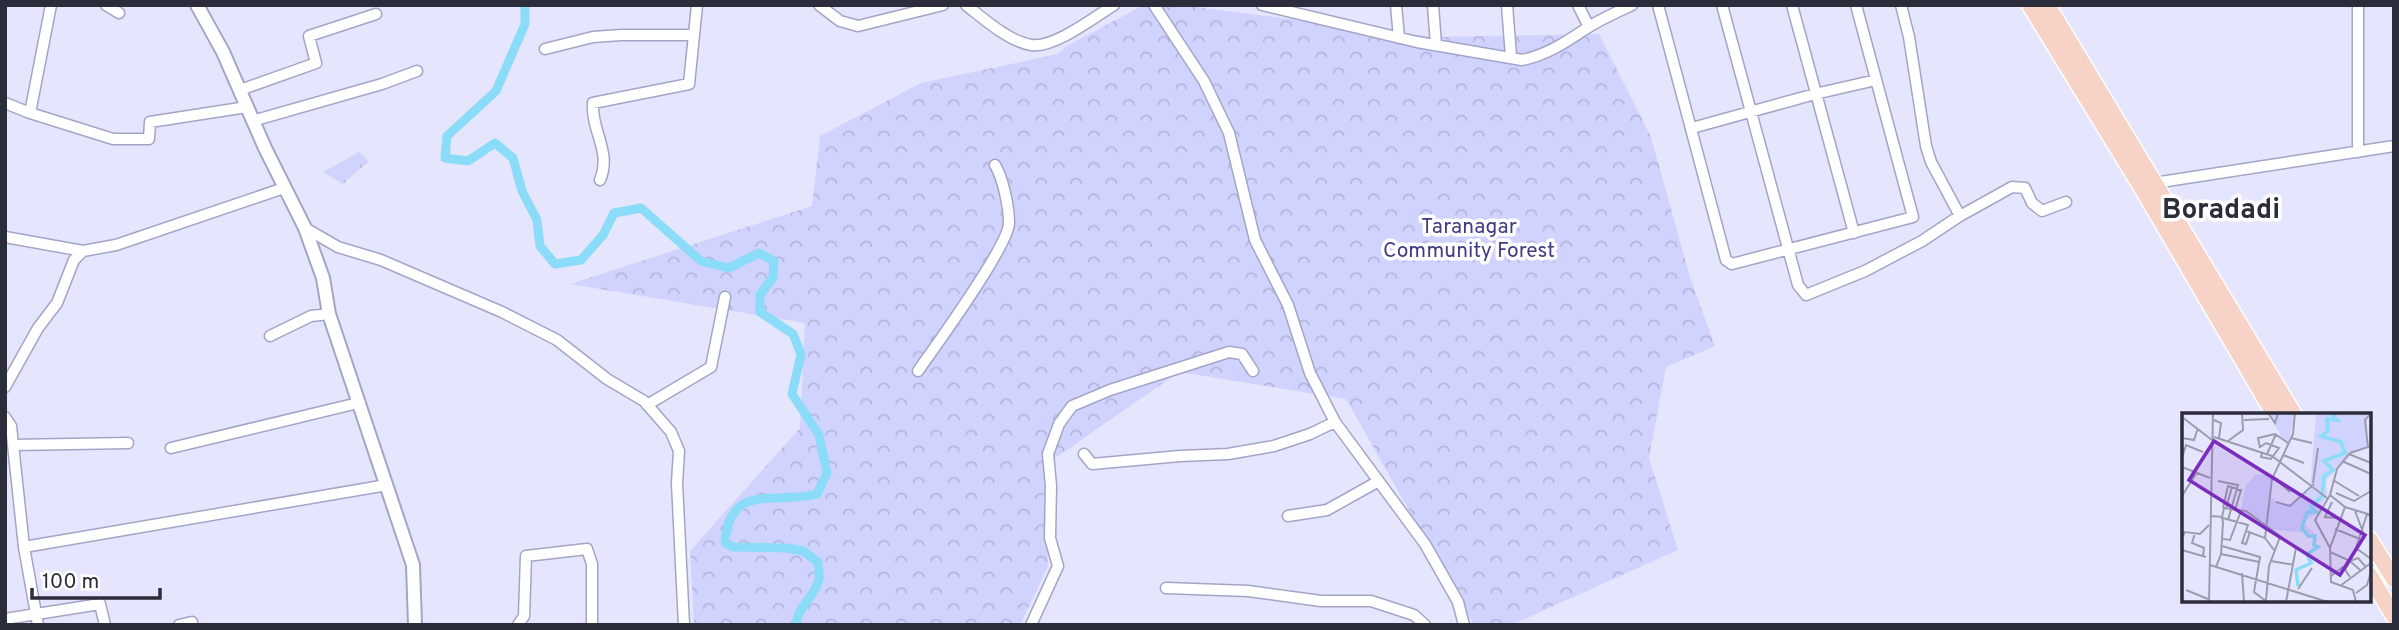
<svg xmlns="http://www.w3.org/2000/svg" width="2399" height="630" viewBox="0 0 2399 630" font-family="Overpass,sans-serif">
	<defs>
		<pattern id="grass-tufts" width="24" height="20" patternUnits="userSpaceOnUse" patternTransform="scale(1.75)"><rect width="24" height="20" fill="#d1d3ff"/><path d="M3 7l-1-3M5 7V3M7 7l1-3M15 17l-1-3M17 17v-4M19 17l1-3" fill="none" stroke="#b4b5db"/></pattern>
		<pattern id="forest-crowns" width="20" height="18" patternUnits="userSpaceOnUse" patternTransform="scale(1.75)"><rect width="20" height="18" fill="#d1d3ff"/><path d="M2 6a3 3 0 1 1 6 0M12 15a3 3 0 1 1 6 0" fill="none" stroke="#b4b5db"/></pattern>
	</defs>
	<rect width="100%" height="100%" fill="#e5e6fd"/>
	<path fill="url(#grass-tufts)" d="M 359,152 L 369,161 L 343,184 L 323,172 Z"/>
	<path fill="url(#forest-crowns)" d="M 1144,5 L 1179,5 L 1433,37 L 1599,34 L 1651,137 L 1690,277 L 1715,346 L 1666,367 L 1649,458 L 1678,550 L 1511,625 L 1474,625 L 1346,399 L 1179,372 L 1051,461 L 1046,502 L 1048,566 L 1020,625 L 694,625 L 690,551 L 800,428 L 805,323 L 570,284 L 812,206 L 820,136 L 921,83 L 1058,54 L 1065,47 Z"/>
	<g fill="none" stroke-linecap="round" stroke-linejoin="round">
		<path stroke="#8adcf8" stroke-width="9" d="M 525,5 L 525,24 L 496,91 L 447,136 L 445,158 L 468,161 L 495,143 L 513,158 L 522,191 L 537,220 L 540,246 L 555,264 L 581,260 L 603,235 L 614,213 L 641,208 L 701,261 L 729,268 L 759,253 L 774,261 L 773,277 L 760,295 L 760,312 L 793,334 L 801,354 L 792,394 L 819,435 L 827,473 L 817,494 C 777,505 729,481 725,543 L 733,547 L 787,548 L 803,551 L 818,562 C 818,567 820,574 819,579 C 815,597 797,607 796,625"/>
		<g stroke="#a2a5c8" stroke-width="13">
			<path id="minor" d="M 106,5 L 119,13
				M 819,5 L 840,21 L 858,26 L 943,5
				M 966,5 C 984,19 1008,41 1031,45 C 1053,49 1095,17 1114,5
				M 1154,5 L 1204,81 L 1229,133 L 1255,240 L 1288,305 L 1310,373 L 1335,422 L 1425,544 L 1458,602 L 1464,625
				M 1262,5 L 1417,42 L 1522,60 C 1547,55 1566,42 1587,28 C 1601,19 1617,12 1632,5
				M 1396,5 L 1399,38
				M 1433,5 L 1436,45
				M 1507,5 L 1511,56
				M 1578,5 L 1589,27
				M 1658,5 L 1726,260 L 1732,264 L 1913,217 L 1856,5
				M 1722,5 L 1798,285 L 1806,295 L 1865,271 L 1922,241 L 1958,217 L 2012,187 L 2025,188 L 2032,203 L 2042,211 L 2066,202
				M 1792,5 L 1854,233
				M 1901,5 L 1909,37 L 1926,146 L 1931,162 L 1960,216
				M 2358,5 L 2358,152
				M 545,49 L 593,37 L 621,35 L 694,35
				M 240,90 L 316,63 L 309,36 L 376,14
				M 5,103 L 30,113 L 51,5
				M 30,113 L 113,139 L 149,139 L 150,122 L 247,107
				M 252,121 L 382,84 L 417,71
				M 1692,128 L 1815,94 L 1876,80
				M 600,180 C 612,152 591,131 593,103 L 689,84 L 697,5
				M 2154,183 L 2394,146
				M 305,228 L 338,247 L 381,260 L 502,312 L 557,340 L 607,379 L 644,401 L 671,432 L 679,451 L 677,483 L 684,625
				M 5,237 L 83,251 L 116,245 L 284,188
				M 270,336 L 311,316 L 329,314
				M 918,371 C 935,347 1009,245 1009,223 C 1009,207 1003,178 995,165
				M 5,387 L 38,328 L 57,303 L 74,260 L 83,251
				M 647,405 L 711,367 L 725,297
				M 5,417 L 11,426 L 24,547 L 38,625
				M 14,445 L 128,443
				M 171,448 L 358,403
				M 1084,454 L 1092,464 L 1180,456 L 1228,454 L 1274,446 L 1310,434 L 1335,422
				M 1288,516 L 1327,510 L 1377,482
				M 24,547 L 387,485
				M 1166,588 L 1248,591 L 1321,601 L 1371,601 L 1414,615 L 1425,625
				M 5,619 L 100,604 L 105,625
				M 179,625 L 192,622
				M 518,625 L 524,616 L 526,556 L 587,549 L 592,564 L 592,625
				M 1031,625 L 1058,566 L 1050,538 L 1051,486 L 1048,454 L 1059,424 L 1072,406 L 1110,390 L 1229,352 L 1242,354 L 1253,371"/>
		</g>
		<g stroke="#a2a5c8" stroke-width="16">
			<path id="tertiary" d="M 197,5 L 223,52 L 265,148 L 305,228 L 323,278 L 329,314 L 413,565 L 415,625"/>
		</g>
		<g stroke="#fff" stroke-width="19">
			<path id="trunk" d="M 2030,5 L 2141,186 L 2275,415
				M 2047,5 L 2294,415
				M 2369,539 L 2394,579
				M 2369,575 L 2394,616"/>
		</g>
		<use href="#minor" stroke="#fff" stroke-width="10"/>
		<use href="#tertiary" stroke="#fff" stroke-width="12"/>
		<use href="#trunk" stroke="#f6d3c6" stroke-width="16"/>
	</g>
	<g text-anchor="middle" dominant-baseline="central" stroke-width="7" stroke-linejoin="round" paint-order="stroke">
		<g font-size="21" fill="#403b84" stroke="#fff">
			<text x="1469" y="227">Taranagar<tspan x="1469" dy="24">Community Forest</tspan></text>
		</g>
		<g font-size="28" font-weight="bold" fill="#2c2d3b" stroke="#fff">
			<text x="2221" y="211">Boradadi</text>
		</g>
	</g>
	<g transform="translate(2182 413)">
		<rect width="189" height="189" fill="#e5e6fd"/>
		<path d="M 86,0 L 113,0 L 107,29 L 100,25 ZM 134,0 L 185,0 L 185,34 L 175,36 L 144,67 L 145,82 L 136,100 L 120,109 L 133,121 L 86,116 L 59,97 L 64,72 L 74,61 L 90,63 L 89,84 L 98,92 L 110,91 L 128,77 Z" fill="#d1d3ff"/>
		<path fill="none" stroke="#8adcf8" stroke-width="3.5" d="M 116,173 L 114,157 L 129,150 L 125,141 L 136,134 L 132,132 L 133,123 L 126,123 L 120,115 L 125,99 L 134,99 L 129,94 L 140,83 L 142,63 L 151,57 L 142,48 L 163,40 L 159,29 L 139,23 L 146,18 L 145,6 L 155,7 L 151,3 L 155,0"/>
		<path fill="none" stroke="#9b9caf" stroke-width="2" d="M 86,0 L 93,10 L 96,0M 0,4 L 30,27M 32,7 L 39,10 L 37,25M 62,7 L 87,6M 32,24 L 90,43 L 145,85M 0,25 L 12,27 L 16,15M 109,25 L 130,30M 46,28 L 61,17 L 60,0M 78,34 L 84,30 L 97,35 L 89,46 L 79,44 L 80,39M 78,35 L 76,25 L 93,21 L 106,30M 168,40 L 186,34 L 183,7 L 189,0M 85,41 L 94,21M 101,42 L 122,50M 0,45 L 4,32 L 21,39M 160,48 L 189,61M 0,54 L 28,65M 91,64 L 108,79M 151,67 L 177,83M 36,68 L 56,72 L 46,107M 131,70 L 136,35M 154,80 L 172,88 L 189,78M 148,82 L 155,56 L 167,41 L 189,50M 0,83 L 15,59M 94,89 L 108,93 L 132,71M 150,89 L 143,104 L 157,105M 41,95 L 46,73 L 59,77 L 53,97M 44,95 L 50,74M 173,98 L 181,119M 185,101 L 174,135 L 189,146M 29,103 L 40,104 L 41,110 L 39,141 L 34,154M 40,104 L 42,95 L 64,98 L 114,135 L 104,189M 41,105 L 66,112 L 64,118 L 83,125 L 92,137M 153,116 L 178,126M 64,118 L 60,130 L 64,131 L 68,119M 13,120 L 10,130 L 22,135 L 21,143M 0,125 L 3,119 L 18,121 L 27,112M 83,125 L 90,66 L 111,21 L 113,0M 41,126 L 48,127 L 59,98M 40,133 L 78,144 L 72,179 L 85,189M 148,135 L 133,107 L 148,82 L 163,94M 0,137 L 24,144M 148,139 L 168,148 L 176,145 L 184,154M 39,141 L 77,149M 89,148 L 112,152M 28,152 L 146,189M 163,157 L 168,148 L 178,157M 60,160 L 62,189M 149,163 L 161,154 L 168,164M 158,173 L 189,150M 116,176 L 130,155M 4,177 L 26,186M 174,180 L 185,172 L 189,159M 84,187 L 87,153 L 98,124M 27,189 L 31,0M 174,189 L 171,177 L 149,169 L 148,135 L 163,94 L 189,102"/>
		<path fill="#7b2cbf" fill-opacity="0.15" stroke="#7b2cbf" stroke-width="3.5" d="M 32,28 L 183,122 L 158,162 L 7,67 Z"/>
		<rect width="189" height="189" fill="none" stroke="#2c2d3b" stroke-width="3.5"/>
	</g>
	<rect width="2399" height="630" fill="none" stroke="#2c2d3b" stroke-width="14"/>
	<path d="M32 588v10h128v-10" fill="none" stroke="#2c2d3b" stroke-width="3.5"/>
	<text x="42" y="588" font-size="21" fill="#2c2d3b" stroke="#ffffff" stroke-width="5" paint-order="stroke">100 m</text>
</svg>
